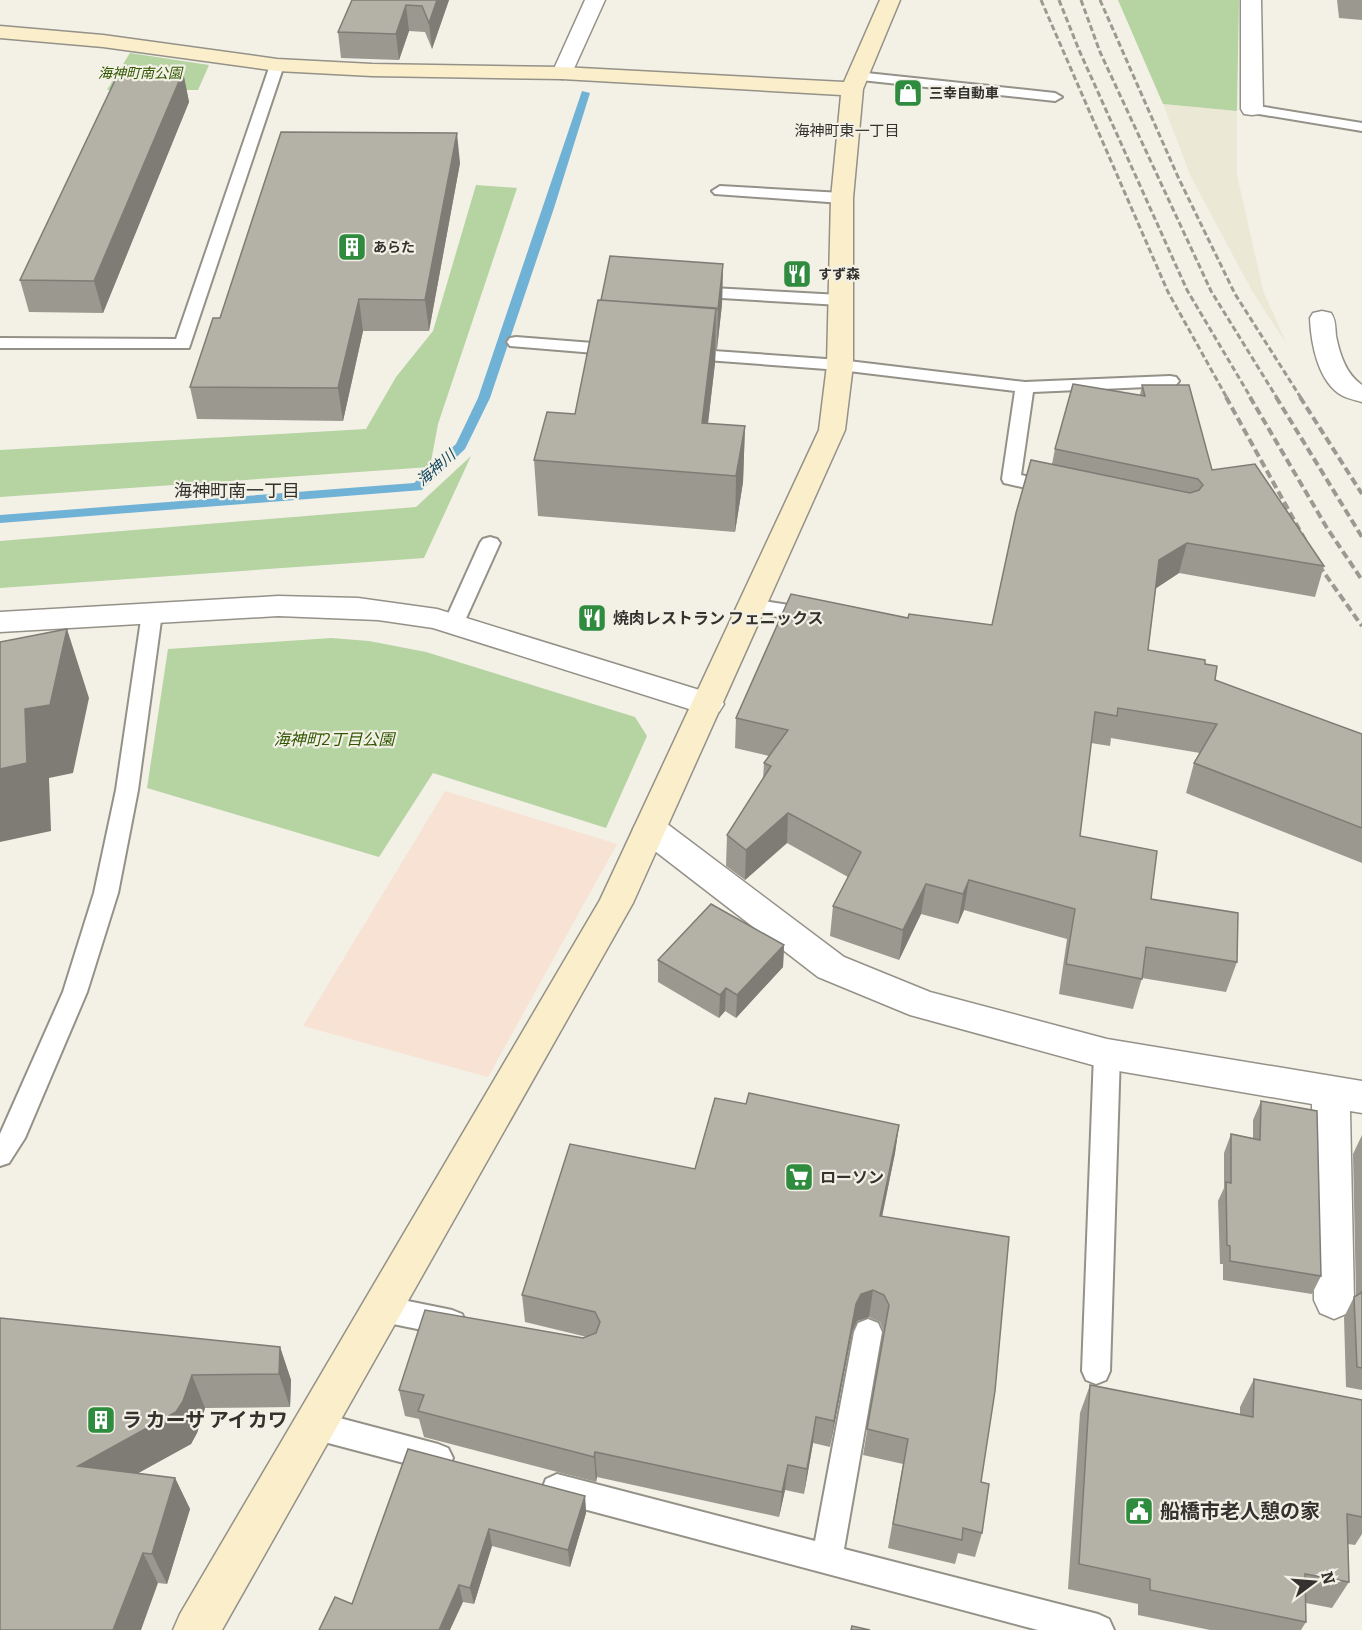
<svg xmlns="http://www.w3.org/2000/svg" width="1362" height="1630" viewBox="0 0 1362 1630" font-family="Bitter,'Noto Sans JP',serif">
	<rect width="100%" height="100%" fill="#f3f0e6"/>
	<path fill="#ece8d6" d="M 1163,104 L 1237,111 L 1237,175 L 1263,290 L 1287,345 L 1252,291 L 1191,177 Z"/>
	<path fill="#f7e2d4" d="M 445,791 L 617,844 L 488,1077 L 303,1026 Z"/>
	<path fill="#b6d3a2" d="M 1118,0 L 1239,0 L 1237,111 L 1163,104 Z
		M 130,53 L 209,65 L 198,90 L 107,90 Z
		M 476,185 L 517,188 L 438,424 L 430,467 L 0,497 L 0,450 L 366,429 L 396,377 L 433,331 Z
		M 471,456 L 424,558 L 0,588 L 0,541 L 416,507 Z
		M 331,638 L 369,641 L 426,652 L 635,717 L 647,736 L 606,828 L 433,773 L 379,857 L 147,788 L 168,649 Z"/>
	<g fill="none" stroke-linecap="round" stroke-linejoin="round">
		<path fill="#70b1d6" fill-rule="evenodd" d="M 582,91 L 590,93 L 554,208 L 490,398 L 465,449 L 422,490 L 0,523 L 0,515 L 414,483 L 456,444 L 478,398 Z"/>
		<g stroke="#949188" stroke-width="4">
			<path id="lane" d="M 277,61 L 284,65 L 189,348 L 0,348 L 0,338 L 176,339 L 270,65 Z
				M 857,72 L 1055,93 L 1062,97 L 1055,101 L 852,79 L 850,76 L 852,73 Z
				M 1252,105 L 1362,123 L 1362,131 L 1247,112 L 1245,109 Z
				M 720,186 L 842,193 L 850,198 L 842,203 L 715,194 L 712,191 Z
				M 693,287 L 840,295 L 848,300 L 840,305 L 687,296 L 685,292 L 687,288 Z
				M 516,337 L 619,345 L 625,346 L 628,350 L 625,354 L 619,355 L 510,346 L 507,342 L 510,338 Z
				M 685,349 L 840,360 L 1025,382 L 1170,376 L 1176,377 L 1179,381 L 1176,385 L 1170,386 L 1033,392 L 1021,475 L 1060,484 L 1062,488 L 1060,492 L 1053,494 L 1004,483 L 1002,479 L 1015,391 L 840,370 L 679,358 L 676,354 L 679,350 Z
				M 490,537 L 497,539 L 500,543 L 463,625 L 460,630 L 453,632 L 446,630 L 443,625 L 480,543 L 483,539 Z
				M 751,599 L 814,609 L 821,611 L 824,616 L 821,621 L 814,623 L 744,611 L 741,606 L 744,601 Z
				M 152,606 L 159,608 L 162,613 L 138,790 L 118,893 L 87,992 L 25,1138 L 9,1163 L 0,1166 L 0,1134 L 63,992 L 94,893 L 116,790 L 142,613 L 145,608 Z
				M 1107,1044 L 1116,1047 L 1120,1054 L 1110,1371 L 1106,1380 L 1096,1384 L 1086,1380 L 1082,1371 L 1094,1054 L 1098,1047 Z
				M 383,1296 L 452,1310 L 462,1314 L 466,1323 L 462,1332 L 452,1336 L 383,1322 L 373,1318 L 369,1309 L 373,1300 Z
				M 868,1319 L 878,1323 L 882,1332 L 844,1549 L 1098,1614 L 1109,1619 L 1114,1630 L 1038,1630 L 546,1499 L 542,1489 L 546,1479 L 557,1474 L 815,1541 L 854,1332 L 858,1323 Z
				M 313,1411 L 438,1444 L 448,1448 L 453,1458 L 448,1468 L 438,1472 L 313,1439 L 303,1435 L 298,1425 L 303,1415 Z"/>
		</g>
		<g stroke="#949188" stroke-width="3">
			<path id="street" d="M 585,0 L 605,0 L 572,73 L 569,77 L 562,79 L 555,77 L 552,73 Z
				M 1241,0 L 1261,0 L 1263,109 L 1260,114 L 1252,115 L 1244,114 L 1241,109 Z
				M 1322,311 L 1331,313 C 1336,320 1335,327 1336,336 C 1340,355 1346,374 1362,385 L 1362,402 C 1356,400 1349,399 1343,396 C 1318,383 1311,343 1310,318 L 1313,313 Z
				M 278,596 L 358,598 L 437,609 L 719,696 L 724,704 L 719,712 L 708,715 L 433,628 L 378,620 L 278,616 L 0,632 L 0,612 Z
				M 650,817 L 662,820 L 844,957 L 930,992 L 1107,1039 L 1362,1081 L 1362,1113 L 1350,1111 L 1354,1300 L 1348,1313 L 1334,1319 L 1320,1313 L 1314,1300 L 1312,1104 L 1107,1069 L 910,1015 L 818,977 L 638,838 L 633,829 L 638,820 Z"/>
		</g>
		<g stroke="#949188" stroke-width="3">
			<path id="secondary" d="M 880,0 L 900,0 L 863,89 L 853,198 L 853,365 L 845,430 L 633,903 L 222,1630 L 173,1630 L 180,1614 L 600,900 L 819,430 L 827,365 L 831,198 L 841,95 L 562,79 L 372,76 L 277,71 L 103,47 L 0,38 L 0,26 L 103,35 L 277,59 L 372,64 L 562,67 L 844,82 Z"/>
		</g>
		<use href="#lane" fill="#fff" fill-rule="evenodd"/>
		<use href="#street" fill="#fff" fill-rule="evenodd"/>
		<use href="#secondary" fill="#faeecb" fill-rule="evenodd"/>
		<path stroke="#9b9992" stroke-width="3" stroke-dasharray="6 3" stroke-linecap="butt" d="M 1041,0 L 1168,292 L 1227,398
			M 1059,0 L 1079,50 L 1187,290 L 1251,398
			M 1081,0 L 1100,52 L 1211,291 L 1277,398
			M 1100,0 L 1178,177 L 1235,294 L 1301,398"/>
		<path stroke="#9b9992" stroke-width="4" stroke-dasharray="8 4" stroke-linecap="butt" d="M 1226,397 L 1320,567 L 1362,626
			M 1250,397 L 1327,528 L 1362,580
			M 1276,397 L 1362,537
			M 1300,397 L 1362,494"/>
	</g>
	<path fill="#9b9890" d="M 352,0 L 449,0 L 432,49 L 425,32 L 409,31 L 399,60 L 341,58 L 338,32 Z
		M 1337,0 L 1362,0 L 1362,20 L 1339,18 Z
		M 183,72 L 189,102 L 103,313 L 29,312 L 20,280 Z
		M 460,163 L 429,331 L 363,331 L 343,421 L 197,419 L 190,387 L 220,318 Z
		M 723,264 L 722,304 L 717,349 L 716,349 L 715,363 L 708,424 L 745,426 L 743,482 L 735,532 L 538,516 L 534,460 L 575,414 L 601,300 Z
		M 1142,385 L 1212,470 L 1324,566 L 1315,597 L 1179,573 L 1156,588 L 1148,650 L 1205,664 L 1215,680 L 1362,734 L 1362,863 L 1186,793 L 1194,763 L 1200,753 L 1111,738 L 1110,746 L 1091,743 L 1080,836 L 1151,899 L 1237,962 L 1226,992 L 1142,978 L 1133,1009 L 1059,994 L 1067,939 L 964,910 L 958,924 L 921,914 L 899,960 L 830,936 L 833,906 L 848,877 L 787,843 L 745,880 L 726,866 L 727,835 L 763,779 L 764,763 L 769,756 L 735,748 L 736,718 L 908,618 L 992,625 L 1052,464 L 1055,449 L 1140,395 Z
		M 784,945 L 783,967 L 736,1018 L 725,1011 L 719,1018 L 658,982 L 658,960 Z
		M 1261,1101 L 1321,1276 L 1312,1294 L 1223,1280 L 1223,1264 L 1220,1264 L 1218,1201 L 1224,1188 L 1224,1153 L 1231,1134 L 1253,1138 L 1253,1120 Z
		M 746,1104 L 899,1125 L 895,1153 L 882,1217 L 981,1482 L 982,1533 L 975,1557 L 958,1553 L 955,1564 L 888,1548 L 903,1464 L 863,1455 L 884,1332 L 880,1322 L 869,1317 L 857,1321 L 852,1332 L 830,1447 L 813,1443 L 804,1494 L 785,1490 L 779,1517 L 597,1477 L 596,1482 L 424,1437 L 419,1419 L 405,1416 L 399,1390 L 587,1337 L 525,1322 L 522,1295 L 695,1169 Z
		M 1362,1135 L 1362,1390 L 1346,1387 L 1344,1317 L 1354,1297 L 1356,1296 L 1353,1154 Z
		M 0,1318 L 280,1347 L 291,1380 L 290,1407 L 205,1408 L 197,1433 L 191,1444 L 138,1473 L 175,1478 L 190,1509 L 167,1584 L 158,1583 Z
		M 1254,1379 L 1362,1400 L 1362,1534 L 1355,1545 L 1348,1544 L 1349,1582 L 1332,1608 L 1306,1603 L 1306,1622 L 1301,1630 L 1210,1630 L 1138,1615 L 1138,1604 L 1068,1589 L 1080,1413 L 1090,1385 L 1240,1414 L 1240,1407 Z
		M 408,1449 L 585,1496 L 586,1513 L 570,1567 L 492,1546 L 474,1604 L 463,1602 L 352,1604 Z"/>
	<path fill="#7e7c75" d="M 437,0 L 449,0 L 432,49 L 429,23 Z
		M 406,5 L 409,31 L 399,60 L 396,34 Z
		M 183,72 L 189,102 L 103,313 L 94,281 Z
		M 457,133 L 460,163 L 429,331 L 425,300 Z
		M 723,264 L 722,304 L 717,349 L 718,309 Z
		M 359,299 L 363,331 L 343,421 L 338,388 Z
		M 716,308 L 715,363 L 702,473 L 702,423 Z
		M 745,426 L 743,482 L 735,532 L 736,476 Z
		M 1187,543 L 1179,573 L 1152,591 L 1159,560 Z
		M 67,629 L 89,698 L 73,773 L 49,778 L 51,831 L 0,842 L 0,769 L 25,709 Z
		M 788,813 L 787,843 L 745,880 L 746,850 Z
		M 969,880 L 964,910 L 958,924 L 963,894 Z
		M 926,884 L 921,914 L 899,960 L 903,930 Z
		M 784,945 L 783,967 L 736,1018 L 737,995 Z
		M 726,988 L 725,1011 L 719,1018 L 720,995 Z
		M 899,1125 L 895,1153 L 876,1245 L 880,1216 Z
		M 873,1290 L 869,1317 L 857,1321 L 852,1332 L 830,1447 L 834,1421 L 856,1304 L 861,1294 Z
		M 280,1347 L 291,1380 L 290,1407 L 279,1374 Z
		M 192,1375 L 205,1408 L 197,1433 L 191,1444 L 95,1497 L 78,1466 Z
		M 816,1417 L 813,1443 L 804,1494 L 807,1469 Z
		M 595,1452 L 597,1477 L 596,1482 L 594,1457 Z
		M 788,1465 L 785,1490 L 779,1517 L 782,1492 Z
		M 175,1478 L 190,1509 L 167,1584 L 152,1554 Z
		M 585,1496 L 586,1513 L 570,1567 L 568,1550 Z
		M 489,1529 L 492,1546 L 474,1604 L 470,1588 Z
		M 143,1553 L 158,1583 L 141,1630 L 113,1630 Z
		M 459,1585 L 463,1602 L 450,1630 L 439,1630 Z"/>
	<path fill="#b4b1a7" stroke="#7e7c75" stroke-width="1.5" d="M 352,0 L 437,0 L 429,23 L 422,6 L 406,5 L 396,34 L 338,32 Z
		M 119,72 L 183,72 L 94,281 L 20,280 Z
		M 281,132 L 457,133 L 425,300 L 359,299 L 338,388 L 190,387 L 213,318 L 220,318 Z
		M 610,256 L 723,264 L 718,309 L 601,300 Z
		M 598,300 L 716,308 L 702,423 L 745,426 L 736,476 L 534,460 L 547,412 L 575,414 Z
		M 1073,384 L 1145,396 L 1142,385 L 1189,385 L 1212,470 L 1255,464 L 1324,566 L 1187,543 L 1159,560 L 1148,650 L 1205,660 L 1205,664 L 1217,666 L 1215,680 L 1362,734 L 1362,828 L 1194,763 L 1217,724 L 1118,708 L 1117,716 L 1095,712 L 1080,836 L 1157,851 L 1151,899 L 1238,913 L 1237,962 L 1146,947 L 1142,979 L 1066,964 L 1075,909 L 969,880 L 963,894 L 926,884 L 903,930 L 833,906 L 861,852 L 788,813 L 746,850 L 727,835 L 771,766 L 764,763 L 788,730 L 736,718 L 791,594 L 908,618 L 909,614 L 992,625 L 1016,513 L 1031,460 L 1190,493 L 1199,490 L 1203,485 L 1198,479 L 1055,449 Z
		M 67,629 L 50,705 L 25,709 L 27,763 L 0,769 L 0,642 Z
		M 711,904 L 784,945 L 737,995 L 726,988 L 720,995 L 658,960 Z
		M 749,1093 L 899,1125 L 880,1216 L 1009,1237 L 995,1391 L 981,1482 L 989,1484 L 982,1533 L 963,1528 L 962,1540 L 893,1524 L 908,1439 L 867,1429 L 889,1305 L 884,1295 L 873,1290 L 861,1294 L 856,1304 L 834,1421 L 816,1417 L 807,1469 L 788,1465 L 782,1492 L 595,1452 L 594,1457 L 418,1411 L 424,1395 L 399,1390 L 425,1310 L 583,1338 L 596,1333 L 600,1322 L 595,1312 L 522,1295 L 570,1144 L 695,1169 L 715,1098 L 746,1104 Z
		M 1261,1101 L 1317,1111 L 1321,1276 L 1230,1261 L 1230,1246 L 1227,1245 L 1226,1182 L 1231,1183 L 1231,1134 L 1260,1140 Z
		M 1362,1291 L 1362,1368 L 1357,1367 L 1354,1297 L 1361,1293 Z
		M 0,1318 L 280,1347 L 279,1374 L 192,1375 L 183,1401 L 176,1412 L 78,1466 L 175,1478 L 152,1554 L 143,1553 L 113,1630 L 0,1630 Z
		M 1254,1379 L 1362,1400 L 1362,1517 L 1347,1514 L 1349,1582 L 1305,1574 L 1306,1622 L 1150,1590 L 1150,1579 L 1079,1564 L 1090,1385 L 1253,1417 Z
		M 408,1449 L 585,1496 L 568,1550 L 489,1529 L 470,1588 L 459,1585 L 439,1630 L 319,1630 L 335,1597 L 352,1604 Z
		M 852,1626 L 870,1630 L 851,1630 Z"/>
	<defs>
		<g id="shop-square" transform="scale(1.5)"><rect x="-9" y="-9" width="18" height="18" rx="4" fill="#2f8c3e" stroke="#f3f0e6"/><path d="M-5-2.5h2.3a2.7 3.5 0 0 1 5.4 0H5L5.5 6h-11ZM-1.5-2.5h3a1.5 2.3 0 0 0-3 0Z" fill="#fff"/></g>
		<g id="building-square" transform="scale(1.5)"><rect x="-9" y="-9" width="18" height="18" rx="4" fill="#2f8c3e" stroke="#f3f0e6"/><path d="M-4-6H4V6H1V3H-1V6H-4ZM-2.5-4.3h1.7v1.8h-1.7ZM.8-4.3h1.7v1.8H.8ZM-2.5-1h1.7V.8h-1.7ZM.8-1h1.7V.8H.8Z" fill="#fff"/></g>
		<g id="restaurant-square" transform="scale(1.5)"><rect x="-9" y="-9" width="18" height="18" rx="4" fill="#2f8c3e" stroke="#f3f0e6"/><path d="M-5-6h1v4h1v-4h1v4h1v-4h1v5L-1.5 .5V6h-2V.5L-5-1ZM5-6V6H3V1.5H1.5Q1.5-4 5-6Z" fill="#fff"/></g>
		<g id="supermarket-square" transform="scale(1.5)"><rect x="-9" y="-9" width="18" height="18" rx="4" fill="#2f8c3e" stroke="#f3f0e6"/><path d="M-6-5.5h2.5l.6 2H6L4.5 2H-2.5L-4.4-4H-6ZM-1.5 3.2a1.3 1.3 0 1 0 .1 0ZM3 3.2a1.3 1.3 0 1 0 .1 0Z" fill="#fff"/></g>
		<g id="civic-square" transform="scale(1.5)"><rect x="-9" y="-9" width="18" height="18" rx="4" fill="#2f8c3e" stroke="#f3f0e6"/><path d="M-.6-6.5H3V-4.5H.6V-3L4-1V1h2V6H-6V1h2V-1L-.6-3ZM-1.2 2.5V6h2.4V2.5Z" fill="#fff"/></g>
	</defs>
	<g fill-rule="evenodd">
		<use href="#shop-square" x="908" y="93"/>
		<use href="#building-square" x="352" y="247"/>
		<use href="#restaurant-square" x="797" y="274"/>
		<use href="#restaurant-square" x="592" y="618"/>
		<use href="#supermarket-square" x="799" y="1177"/>
		<use href="#building-square" x="101" y="1420"/>
		<use href="#civic-square" x="1139" y="1511"/>
	</g>
	<g text-anchor="middle" dominant-baseline="central" stroke-width="4.5" stroke-linejoin="round" paint-order="stroke">
		<g font-size="14" font-style="italic" fill="#305700" stroke="#f3f0e6">
			<text x="140" y="73">海神町南公園</text>
		</g>
		<g font-size="14" font-weight="bold" fill="#33322e" stroke="#f3f0e6" text-anchor="start">
			<text x="929" y="93">三幸自動車</text>
			<text x="373" y="247">あらた</text>
			<text x="818" y="274">すず森</text>
		</g>
		<g font-size="15" fill="#33322e" stroke="#f3f0e6">
			<text x="847" y="131">海神町東一丁目</text>
		</g>
		<g font-size="15" font-style="italic" fill="#134862" stroke="#f3f0e6">
			<text transform="translate(436 468) rotate(-41)">海神川</text>
		</g>
		<g font-size="16" font-weight="bold" fill="#33322e" stroke="#f3f0e6" text-anchor="start">
			<text x="613" y="618">焼肉レストラン フェニックス</text>
			<text x="820" y="1177">ローソン</text>
		</g>
		<g font-size="16" font-style="italic" fill="#305700" stroke="#f3f0e6">
			<text x="334" y="739">海神町2丁目公園</text>
		</g>
		<g font-size="18" fill="#33322e" stroke="#f3f0e6">
			<text x="237" y="491">海神町南一丁目</text>
		</g>
		<g font-size="20" font-weight="bold" fill="#33322e" stroke="#f3f0e6" text-anchor="start">
			<text x="122" y="1420">ラ カーサ アイカワ</text>
			<text x="1160" y="1511">船橋市老人憩の家</text>
		</g>
	</g>
	<g transform="translate(1314 1582) rotate(74)" stroke="#f3f0e6" stroke-width="4.5" paint-order="stroke">
	<path d="M0-4.5L10 22L0 15L-10 22Z" fill="#33322e"/>
	<text y="-9" font-size="16" font-weight="bold" text-anchor="middle" fill="#33322e">N</text>
	</g>
</svg>
